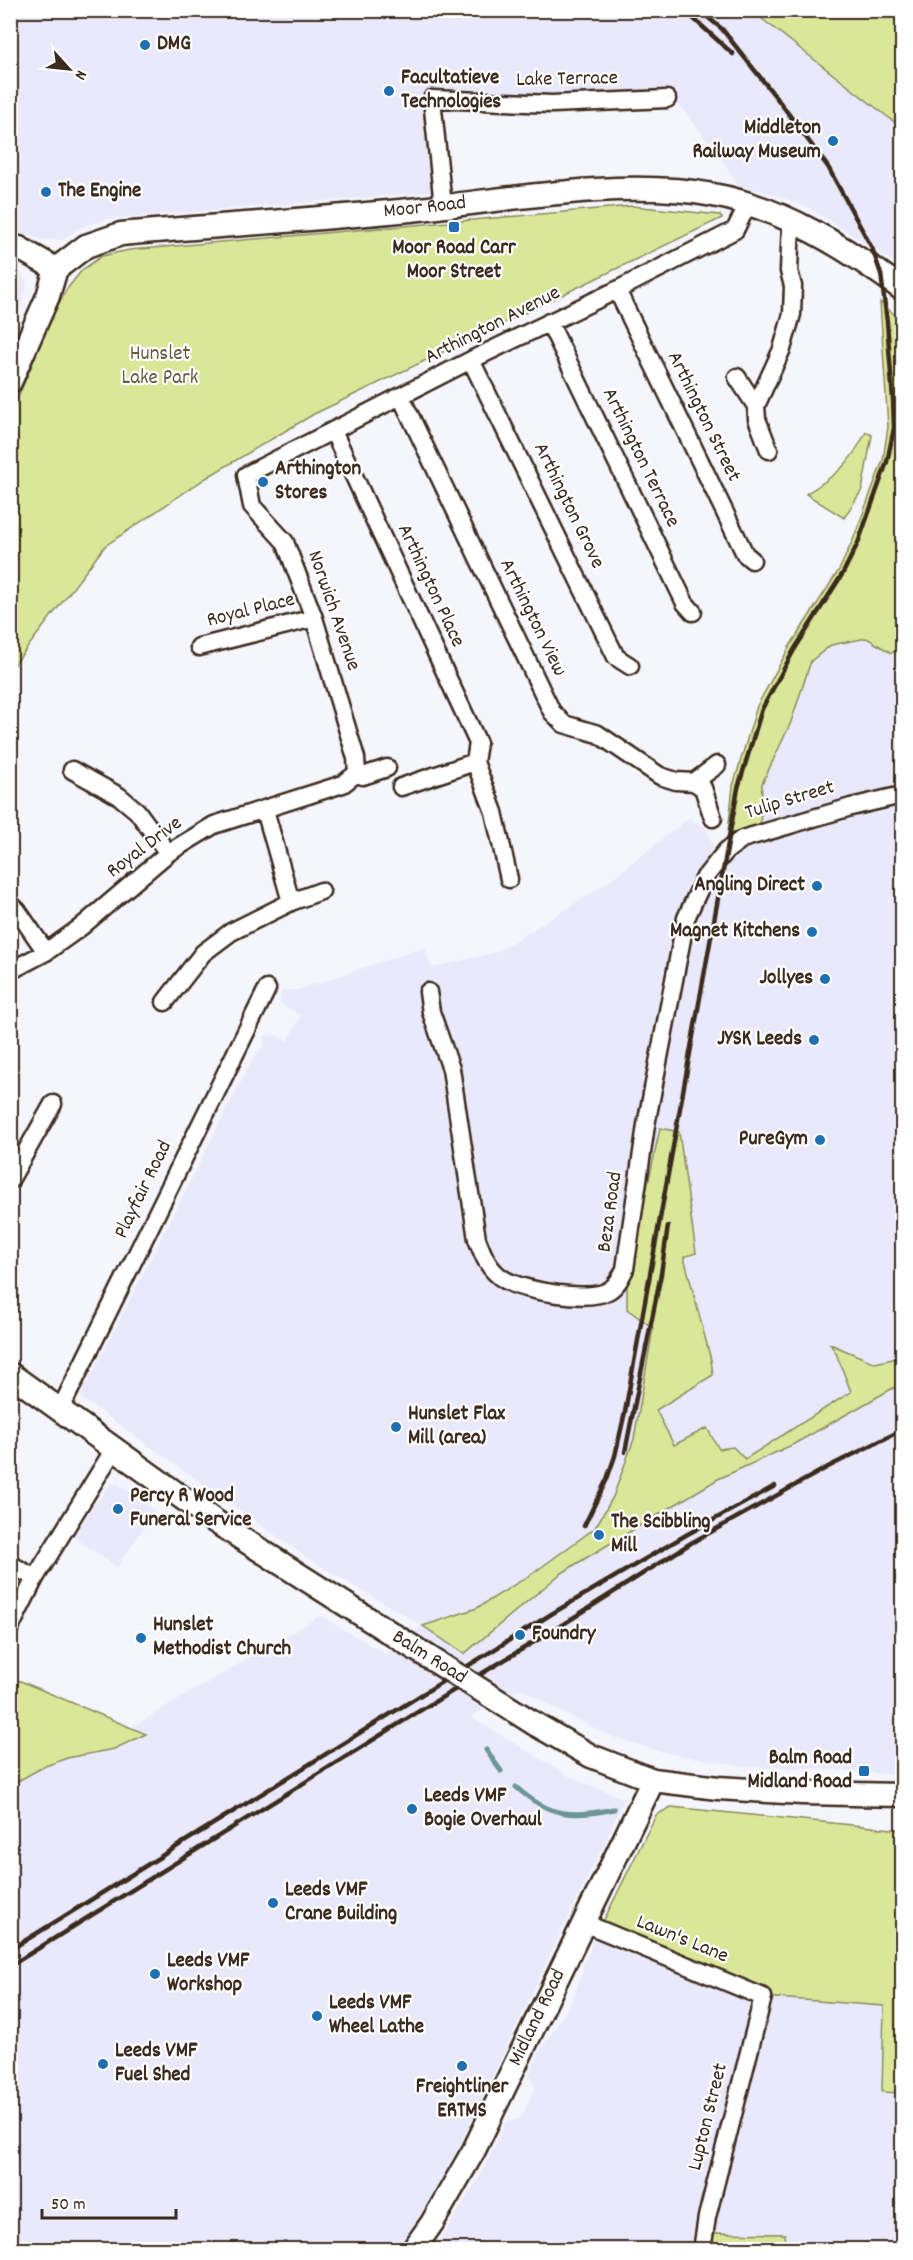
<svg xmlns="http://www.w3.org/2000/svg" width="913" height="2260" viewBox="0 0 913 2260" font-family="Dekko,sans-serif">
	<rect width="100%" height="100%" fill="#f5f5fd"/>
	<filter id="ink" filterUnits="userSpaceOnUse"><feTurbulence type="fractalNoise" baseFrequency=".0167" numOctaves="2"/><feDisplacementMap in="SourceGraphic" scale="12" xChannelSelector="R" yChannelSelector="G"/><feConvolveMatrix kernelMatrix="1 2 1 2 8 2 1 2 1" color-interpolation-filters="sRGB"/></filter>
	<g filter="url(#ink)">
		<path fill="#e9e9fb" d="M 11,11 L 752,11 L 902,128 L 902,267 L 810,208 L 778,196 L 738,185 L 719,155 L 682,108 L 667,99 L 433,100 L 441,191 L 107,219 L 80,227 L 63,240 L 45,240 L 11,232 Z
			M 11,265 L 21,273 L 27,285 L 11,335 Z
			M 868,638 L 891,653 L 902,649 L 902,1357 L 875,1363 L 831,1344 L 836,1353 L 851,1392 L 744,1459 L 719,1450 L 674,1446 L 656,1410 L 711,1360 L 684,1257 L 696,1253 L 661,1128 L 627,1283 L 627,1309 L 653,1327 L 651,1347 L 646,1361 L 634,1439 L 613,1497 L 595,1528 L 532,1574 L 477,1608 L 423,1626 L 464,1653 L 559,1575 L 576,1564 L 718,1479 L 902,1383 L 902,1775 L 819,1769 L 751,1767 L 666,1753 L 616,1738 L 563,1713 L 520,1688 L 471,1717 L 569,1776 L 624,1799 L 604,1845 L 588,1876 L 457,2151 L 428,2202 L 397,2249 L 11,2250 L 11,1785 L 43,1767 L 67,1758 L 83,1756 L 145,1734 L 131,1728 L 320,1616 L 386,1654 L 422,1626 L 306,1557 L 80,1397 L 252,1060 L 264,1045 L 264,1036 L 273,1034 L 287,1041 L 301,1016 L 280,1003 L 281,990 L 298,990 L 425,947 L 431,968 L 497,952 L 600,888 L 689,818 L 707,829 L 718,860 L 760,833 L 762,784 L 791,722 L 810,661 L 831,645 Z
			M 117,1483 L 155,1511 L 117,1567 L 74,1537 L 91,1509 L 111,1484 Z
			M 599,1930 L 763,1997 L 884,2006 L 882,2092 L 902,2093 L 902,2249 L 786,2249 L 785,2234 L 702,2249 L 434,2250 L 478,2179 L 506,2122 L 521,2118 L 535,2088 L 529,2074 L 542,2047 L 567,2010 L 576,1991 L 586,1958 Z"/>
		<path fill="#dae799" stroke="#8a885c" stroke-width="1.5" d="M 752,11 L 902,11 L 902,128 Z
			M 632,206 L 720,215 L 722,218 L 314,414 L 206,478 L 105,546 L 11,669 L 11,414 L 54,312 L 67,289 L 82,270 L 102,256 L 129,250 Z
			M 880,302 L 902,321 L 902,649 L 891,653 L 867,638 L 831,645 L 811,661 L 791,722 L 762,784 L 760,833 L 726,851 L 733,786 L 757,706 L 790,646 L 839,570 L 853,540 L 883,460 L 888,427 Z
			M 866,432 L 872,435 L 862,490 L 844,518 L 806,494 C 837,474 849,466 866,432 Z
			M 660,1128 L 679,1132 L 696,1253 L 684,1257 L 711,1360 L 713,1375 L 656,1410 L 674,1445 L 707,1428 L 719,1449 L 733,1447 L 745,1459 L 851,1392 L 836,1353 L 830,1344 L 875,1363 L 902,1357 L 902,1383 L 794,1444 L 718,1479 L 576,1564 L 559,1575 L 464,1654 L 423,1626 L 477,1608 L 532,1574 L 595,1528 L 613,1497 L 634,1439 L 653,1328 L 627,1309 L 627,1282 Z
			M 11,1677 L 146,1734 L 114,1749 L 67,1758 L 43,1767 L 11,1785 Z
			M 671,1807 L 902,1830 L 902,2093 L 882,2092 L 884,2006 L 763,1997 L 599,1930 L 656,1815 Z
			M 704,2233 L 785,2234 L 786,2249 L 702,2250 Z"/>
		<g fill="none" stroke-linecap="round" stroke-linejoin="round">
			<path stroke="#6c9597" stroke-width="5" d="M 486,1750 L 501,1771
				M 516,1787 C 549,1817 573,1818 614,1809"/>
			<g stroke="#3b2a1e" stroke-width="21">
				<path id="street" d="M 443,206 L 432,99 L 552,104 L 667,99
					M 617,290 L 745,554 L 752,560
					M 549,322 L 685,603 L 693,612
					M 471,360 L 616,657 L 630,666
					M 737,377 L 756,406
					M 401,397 L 552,712 L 564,724 L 598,734 L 660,776 L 676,781 L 694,782 L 703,788 L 713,818
					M 333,431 L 478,743 L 475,762 L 494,812 L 509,879
					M 769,450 L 757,419 L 756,406 L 782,349 L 792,314 L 793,286 L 789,271 L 791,222
					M 199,647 L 314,618
					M 72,770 L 119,796 L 137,811 L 168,853
					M 357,773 L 356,758 L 314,618 L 285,542 L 252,506 L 246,475 L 471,360 L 617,290 L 735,230 L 748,204
					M 357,773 L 363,776 L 387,768
					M 694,782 L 717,765
					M 401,787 L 475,762
					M 291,902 L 321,891
					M 10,904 L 17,910 L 46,952
					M 10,971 L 46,952 L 81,927 L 168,853 L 214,825 L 343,784 L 357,773
					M 428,992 L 431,1012 L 451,1069 L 477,1239 C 483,1255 489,1271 505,1280 C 524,1291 589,1302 608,1291 C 617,1286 621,1277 625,1269 L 646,1125 L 686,918 L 705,877 L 726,851 L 742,839 L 851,807 L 902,795
					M 165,1002 L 203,953 L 231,932 L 291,902 L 265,810
					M 10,1180 L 53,1104
					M 60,1410 L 267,989
					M 10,1564 L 35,1578
					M 10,1628 L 35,1578 L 114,1449
					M 584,1923 L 763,1997 L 707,2217 L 702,2250"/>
			</g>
			<g stroke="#3b2a1e" stroke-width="27">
				<g id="secondary">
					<path d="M 10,246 L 19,248 L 56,269"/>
					<path id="s1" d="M 10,382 L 48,296 L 56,269 L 86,246 L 121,234 C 224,225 327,219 429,208 C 518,198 625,179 713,195 C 781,207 847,248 902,289"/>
					<path d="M 10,1374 L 216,1522 L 403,1641"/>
					<path d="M 535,1724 L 591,1756 L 653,1780 L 718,1788 L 802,1793 L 902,1795"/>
					<path id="s2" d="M 413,2250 L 432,2223 L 474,2150 L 653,1780"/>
				</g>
			</g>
			<use href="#street" stroke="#fff" stroke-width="16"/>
			<use href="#secondary" stroke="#fff" stroke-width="22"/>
			<path stroke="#3b2a1e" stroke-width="4.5" d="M 684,10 L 733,54
				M 625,1452 L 661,1274 L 668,1226
				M 584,1526 L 607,1479 L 615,1456 L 625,1412 L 738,788 L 762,709 L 794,650 L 843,573 L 858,543 L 887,462 L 894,428 L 893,400 L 887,322 L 881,274 L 872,248 L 828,167 L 779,101 L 722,29 L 699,10
				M 10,1950 L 553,1613 L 686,1535 L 775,1486
				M 10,1966 L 421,1710 L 554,1630 L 691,1543 L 828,1467 L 902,1430"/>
			<g stroke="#3b2a1e" stroke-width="27" stroke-linecap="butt">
				<path id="secondary-bridge" d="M 403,1641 L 535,1724"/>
			</g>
			<use href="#secondary-bridge" stroke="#fff" stroke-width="22"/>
		</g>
	</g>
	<g fill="#1f6fb2" stroke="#fff" stroke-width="2">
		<circle cx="145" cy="45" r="6"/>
		<circle cx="389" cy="91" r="6"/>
		<circle cx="833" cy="141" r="6"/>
		<circle cx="46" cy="192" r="6"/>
		<rect x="448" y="221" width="12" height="12" rx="3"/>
		<circle cx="263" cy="482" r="6"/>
		<circle cx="817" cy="886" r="6"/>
		<circle cx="812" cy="932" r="6"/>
		<circle cx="825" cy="979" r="6"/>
		<circle cx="814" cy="1040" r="6"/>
		<circle cx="820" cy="1140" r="6"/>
		<circle cx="396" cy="1427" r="6"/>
		<circle cx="118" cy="1509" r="6"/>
		<circle cx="599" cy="1535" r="6"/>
		<circle cx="520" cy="1635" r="6"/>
		<circle cx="141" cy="1638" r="6"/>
		<rect x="858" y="1765" width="12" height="12" rx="3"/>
		<circle cx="412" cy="1809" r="6"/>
		<circle cx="273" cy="1903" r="6"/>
		<circle cx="155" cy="1974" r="6"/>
		<circle cx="317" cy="2016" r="6"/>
		<circle cx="103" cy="2064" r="6"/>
		<circle cx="462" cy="2066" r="6"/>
	</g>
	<g text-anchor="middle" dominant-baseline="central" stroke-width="4.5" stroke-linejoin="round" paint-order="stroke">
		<g font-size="21" font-weight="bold" fill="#3b2a1e" stroke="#fff" text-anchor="start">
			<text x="157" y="45">DMG</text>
			<text x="401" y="79">Facultatieve<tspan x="401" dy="24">Technologies</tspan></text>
			<text x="821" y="129" text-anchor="end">Middleton<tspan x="821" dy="24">Railway Museum</tspan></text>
			<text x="58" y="192">The Engine</text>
			<text x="454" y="249" text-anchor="middle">Moor Road Carr<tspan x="454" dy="24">Moor Street</tspan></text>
			<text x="275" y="470">Arthington<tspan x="275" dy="24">Stores</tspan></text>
			<text x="805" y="886" text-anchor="end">Angling Direct</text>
			<text x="800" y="932" text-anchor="end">Magnet Kitchens</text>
			<text x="813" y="979" text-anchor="end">Jollyes</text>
			<text x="802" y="1040" text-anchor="end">JYSK Leeds</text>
			<text x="808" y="1140" text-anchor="end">PureGym</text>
			<text x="408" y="1415">Hunslet Flax<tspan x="408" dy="24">Mill (area)</tspan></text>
			<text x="130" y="1497">Percy R Wood<tspan x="130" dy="24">Funeral Service</tspan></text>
			<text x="611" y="1523">The Scibbling<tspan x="611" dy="24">Mill</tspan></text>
			<text x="153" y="1626">Hunslet<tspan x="153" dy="24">Methodist Church</tspan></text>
			<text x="532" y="1635">Foundry</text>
			<text x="852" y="1759" text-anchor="end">Balm Road<tspan x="852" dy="24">Midland Road</tspan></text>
			<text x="424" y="1797">Leeds VMF<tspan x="424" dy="24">Bogie Overhaul</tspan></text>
			<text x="285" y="1891">Leeds VMF<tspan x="285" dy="24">Crane Building</tspan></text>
			<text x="167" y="1962">Leeds VMF<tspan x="167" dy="24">Workshop</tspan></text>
			<text x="329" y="2004">Leeds VMF<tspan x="329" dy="24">Wheel Lathe</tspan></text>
			<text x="115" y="2052">Leeds VMF<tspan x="115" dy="24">Fuel Shed</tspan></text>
			<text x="462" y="2088" text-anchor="middle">Freightliner<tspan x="462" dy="24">ERTMS</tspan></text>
		</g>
		<g font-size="21" fill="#3b2a1e" stroke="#fff">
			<text transform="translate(567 80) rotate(-1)">Lake Terrace</text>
			<text stroke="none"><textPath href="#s1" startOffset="502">Moor Road</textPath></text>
			<text transform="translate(493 326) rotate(-27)">Arthington Avenue</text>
			<text transform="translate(703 417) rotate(64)">Arthington Street</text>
			<text transform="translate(640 458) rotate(64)">Arthington Terrace</text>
			<text transform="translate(568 506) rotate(64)">Arthington Grove</text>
			<text transform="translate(430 586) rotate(65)">Arthington Place</text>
			<text transform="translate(251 611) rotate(-14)">Royal Place</text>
			<text transform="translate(333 611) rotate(71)">Norwich Avenue</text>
			<text transform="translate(532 618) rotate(64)">Arthington View</text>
			<text transform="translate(790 801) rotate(-17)">Tulip Street</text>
			<text transform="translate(145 848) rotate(-37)">Royal Drive</text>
			<text transform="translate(144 1190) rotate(-64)">Playfair Road</text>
			<text transform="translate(611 1212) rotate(-82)">Beza Road</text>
			<text transform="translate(429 1658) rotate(32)">Balm Road</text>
			<text transform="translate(682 1940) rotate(22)">Lawn's Lane</text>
			<text stroke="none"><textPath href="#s2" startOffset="264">Midland Road</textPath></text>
			<text transform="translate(709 2117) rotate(-76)">Lupton Street</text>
		</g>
		<g font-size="21" fill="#63593d" stroke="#fff">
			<text x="160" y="355">Hunslet<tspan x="160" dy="24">Lake Park</tspan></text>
		</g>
	</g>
	<rect width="913" height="2260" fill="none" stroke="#fff" stroke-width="36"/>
	<rect x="18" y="18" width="877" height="2224" fill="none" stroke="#3b2a1e" stroke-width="2" filter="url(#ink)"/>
	<g transform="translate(69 69) rotate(117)" stroke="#ffffff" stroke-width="4.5" paint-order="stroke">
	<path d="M0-4.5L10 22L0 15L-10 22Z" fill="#3b2a1e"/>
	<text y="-9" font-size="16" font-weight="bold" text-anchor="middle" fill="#3b2a1e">N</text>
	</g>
	<path d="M42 2209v9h134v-9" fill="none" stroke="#3b2a1e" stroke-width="3"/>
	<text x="51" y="2209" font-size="18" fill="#3b2a1e" stroke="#ffffff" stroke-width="4.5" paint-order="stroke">50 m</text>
</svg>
